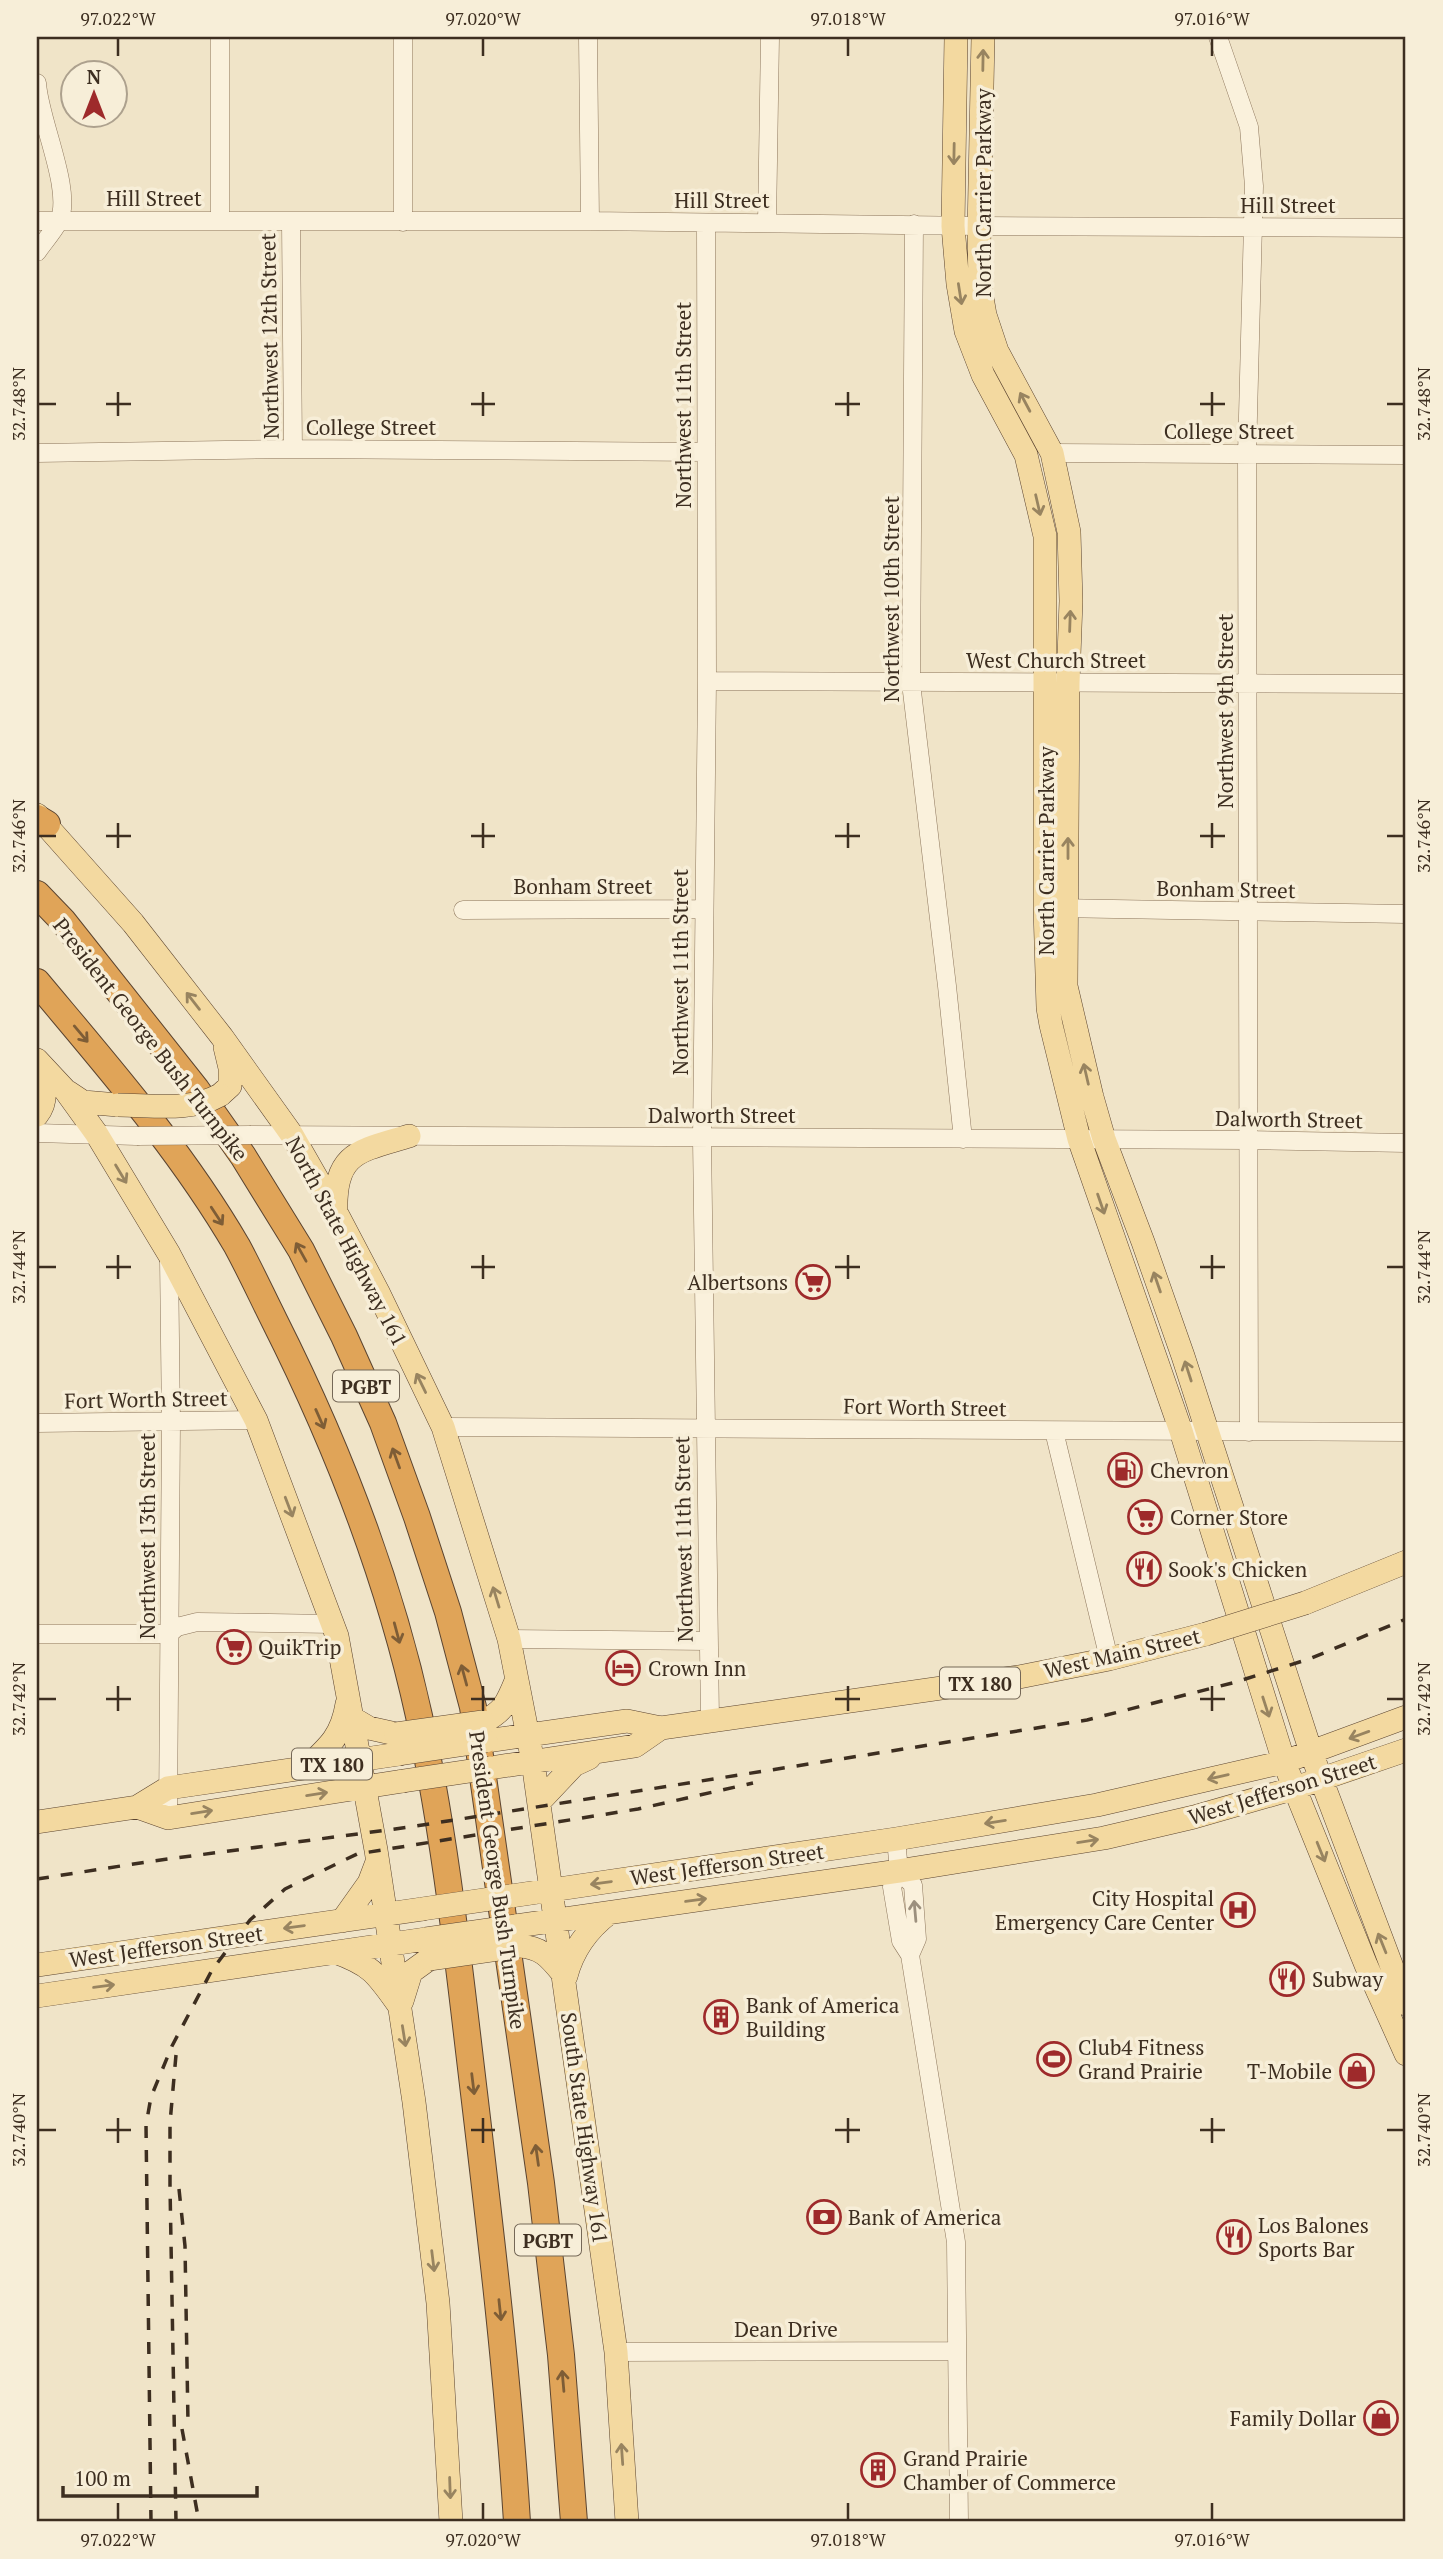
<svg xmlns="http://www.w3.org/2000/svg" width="1443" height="2559" viewBox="0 0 1443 2559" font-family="'PT Serif',serif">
	<rect width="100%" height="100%" fill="#f0e4c8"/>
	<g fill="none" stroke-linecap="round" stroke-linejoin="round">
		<g stroke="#8d765c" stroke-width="19">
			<path id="minor" d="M 220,37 L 220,220
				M 403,37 L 403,222
				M 588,37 L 590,221
				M 1218,37 L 1249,127 L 1254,186 L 1247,454 L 1249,1432
				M 37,83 C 39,120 73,190 59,221 C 53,232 44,242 37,252
				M 37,221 L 590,221 L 980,226 L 1406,228
				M 291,222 L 293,449
				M 706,223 L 707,681 L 702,1139 L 710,1720
				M 767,223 L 770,37
				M 914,224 L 911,683 L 947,986 L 963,1139
				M 37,453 L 293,449 L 705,452
				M 1052,453 L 1406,455
				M 707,681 L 1406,684
				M 1056,908 L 1406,914
				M 463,910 L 703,909
				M 37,1133 L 137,1136
				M 251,1135 L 1247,1140 L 1406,1143
				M 37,1423 L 256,1420
				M 443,1427 L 1406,1432
				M 1054,1431 L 1109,1659
				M 37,1634 L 169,1634 L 177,1627 L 197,1622 L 333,1624
				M 509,1639 L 708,1641
				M 168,1818 L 171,1423 L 169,1258
				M 896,1839 L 899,1871 L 892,1887 L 901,1941 L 910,1955 L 956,2242 L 959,2522
				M 899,1871 L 913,1885 L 917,1939 L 910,1955
				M 616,2352 L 957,2351"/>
		</g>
		<g stroke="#5b4430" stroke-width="24">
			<path id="major" d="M 956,37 L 953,226 L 958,284 L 966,331 L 983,375 L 1026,455 L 1045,536 L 1045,908 L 1048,1008 L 1051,1025 L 1079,1139 L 1181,1431 L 1284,1762 L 1366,1965 L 1406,2054
				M 983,37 L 979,233 L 980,286 L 985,315 L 997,351 L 1052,453 L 1069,532 L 1071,601 L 1068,683 L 1066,986 L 1092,1097 L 1104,1139 L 1143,1242 L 1183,1356 L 1311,1752 L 1406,2004
				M 37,815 L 133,923 L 222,1037 L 292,1135 L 336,1212 L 378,1292 L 443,1427 L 509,1639 L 533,1762 L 616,2352 L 627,2522
				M 37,1060 L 65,1090 L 96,1133 L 169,1254 L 256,1420 L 337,1636 L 376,1850 L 414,2102 L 438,2303 L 451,2522
				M 37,1065 C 44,1080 49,1100 37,1115
				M 68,1092 L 83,1102 L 118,1105
				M 220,1095 L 230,1086 L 230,1068 L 225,1047
				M 336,1212 C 334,1152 359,1151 409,1136
				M 1305,1603 L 1406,1562
				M 352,1718 L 369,1728 L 396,1734
				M 483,1722 C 504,1711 507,1703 516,1681
				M 486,1741 L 627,1721 L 661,1728 L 1019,1677 L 1109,1659 L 1206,1634
				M 307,1767 C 330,1746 342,1735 347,1704
				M 490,1768 L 635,1746 L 661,1728
				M 540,1801 L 574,1765 L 589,1758
				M 137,1807 L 168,1818 L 403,1781
				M 37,1822 L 137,1807 L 168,1788 L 399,1754
				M 511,1896 L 896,1839 L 1097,1805 L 1284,1762 L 1406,1717
				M 342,1921 L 369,1883 L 377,1862
				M 516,1926 L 899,1871 L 1104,1838 L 1194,1817 L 1295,1788 L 1406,1750
				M 519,1946 C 542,1947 550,1958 564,1975
				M 335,1952 C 371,1965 376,1973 398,2004
				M 37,1965 L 422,1909
				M 566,1976 C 573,1949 588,1929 609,1913
				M 37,1996 L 426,1939
				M 402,2001 L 411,1972 L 429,1959"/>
		</g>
		<g stroke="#5b4430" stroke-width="28">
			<path id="highway" d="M 37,818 L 47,824
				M 37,894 L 63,921 L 196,1089 L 243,1156 L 301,1250 L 344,1336 L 383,1423 L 417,1517 L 448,1612 L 473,1707 L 541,2183 L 561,2355 L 574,2522
				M 37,982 C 108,1067 181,1150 237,1246 C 250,1270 262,1296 274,1320 C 337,1445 389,1579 419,1716 C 446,1840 459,1968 474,2093 C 491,2236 508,2379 517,2522"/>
		</g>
		<use href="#minor" stroke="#faf1dc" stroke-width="18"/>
		<use href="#major" stroke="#f3d9a0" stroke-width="23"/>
		<use href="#highway" stroke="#e0a458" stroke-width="26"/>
		<path stroke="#3d2e20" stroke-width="3.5" stroke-dasharray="12 12" stroke-linecap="butt" d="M 37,1879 L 153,1861 L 410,1827 L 1087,1720 L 1236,1682 L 1309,1659 L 1406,1619
			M 176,2055 L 170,2123 L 170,2186 L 176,2522
			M 179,2189 L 185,2246 L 188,2423
			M 182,2429 L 199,2522
			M 151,2522 L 146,2125 L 151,2097 L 172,2046 L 212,1970 L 250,1920 L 285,1889 L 357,1854 L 638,1809 L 753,1783"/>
		<g stroke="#8d765c" stroke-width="19" stroke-linecap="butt">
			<path id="minor-bridge" d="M 137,1136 L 251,1135"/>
		</g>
		<g stroke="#5b4430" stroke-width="24" stroke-linecap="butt">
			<path id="major-bridge" d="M 118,1105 C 152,1105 190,1112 220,1095
				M 1206,1634 L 1305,1603
				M 396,1734 L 483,1722
				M 399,1754 L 486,1741
				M 403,1781 L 490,1768
				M 422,1909 L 511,1896
				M 426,1939 L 516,1926
				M 429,1959 L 519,1946"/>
		</g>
		<use href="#minor-bridge" stroke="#faf1dc" stroke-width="18"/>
		<use href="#major-bridge" stroke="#f3d9a0" stroke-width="23"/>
	</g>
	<defs><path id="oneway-shaft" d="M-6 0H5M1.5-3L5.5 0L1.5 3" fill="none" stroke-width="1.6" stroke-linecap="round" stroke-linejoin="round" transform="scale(1.75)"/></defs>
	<g stroke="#988460">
		<use href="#oneway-shaft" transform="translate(983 60) rotate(-89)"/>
		<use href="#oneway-shaft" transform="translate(954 154) rotate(91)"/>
		<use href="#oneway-shaft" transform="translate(960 294) rotate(81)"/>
		<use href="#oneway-shaft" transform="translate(1025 402) rotate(-118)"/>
		<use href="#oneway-shaft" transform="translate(1038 505) rotate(77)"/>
		<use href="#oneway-shaft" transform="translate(1070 621) rotate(-88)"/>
		<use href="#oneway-shaft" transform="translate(1068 848) rotate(-90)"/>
		<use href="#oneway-shaft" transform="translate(193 1001) rotate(-128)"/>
		<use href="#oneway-shaft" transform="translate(1086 1074) rotate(-103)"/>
		<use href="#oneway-shaft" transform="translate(121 1174) rotate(59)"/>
		<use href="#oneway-shaft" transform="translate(1101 1204) rotate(71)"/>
		<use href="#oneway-shaft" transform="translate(1157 1282) rotate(-109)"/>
		<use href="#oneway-shaft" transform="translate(1188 1371) rotate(-108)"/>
		<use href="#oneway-shaft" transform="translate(421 1383) rotate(-116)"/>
		<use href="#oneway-shaft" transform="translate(289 1507) rotate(69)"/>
		<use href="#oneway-shaft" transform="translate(496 1597) rotate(-107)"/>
		<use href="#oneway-shaft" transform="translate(1266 1707) rotate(72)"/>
		<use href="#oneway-shaft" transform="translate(1359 1735) rotate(160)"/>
		<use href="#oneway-shaft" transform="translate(1218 1777) rotate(167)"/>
		<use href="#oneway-shaft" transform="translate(317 1794) rotate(-9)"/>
		<use href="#oneway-shaft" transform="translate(202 1812) rotate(-9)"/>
		<use href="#oneway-shaft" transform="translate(995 1822) rotate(171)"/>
		<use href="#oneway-shaft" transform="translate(1088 1841) rotate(-9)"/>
		<use href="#oneway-shaft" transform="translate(1321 1852) rotate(68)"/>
		<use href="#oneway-shaft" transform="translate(601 1883) rotate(172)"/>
		<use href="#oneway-shaft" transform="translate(696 1900) rotate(-8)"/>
		<use href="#oneway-shaft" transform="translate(294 1927) rotate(172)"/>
		<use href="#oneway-shaft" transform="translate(1382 1943) rotate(-112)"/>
		<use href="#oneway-shaft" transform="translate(104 1986) rotate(-8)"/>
		<use href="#oneway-shaft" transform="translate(404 2036) rotate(81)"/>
		<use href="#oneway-shaft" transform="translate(433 2261) rotate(83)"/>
		<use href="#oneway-shaft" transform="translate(622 2454) rotate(-94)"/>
		<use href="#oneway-shaft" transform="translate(450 2488) rotate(88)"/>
	</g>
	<g stroke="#7e5d36">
		<use href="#oneway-shaft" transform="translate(81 1034) rotate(50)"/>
		<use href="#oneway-shaft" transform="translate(217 1216) rotate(57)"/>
		<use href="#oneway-shaft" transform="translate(301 1252) rotate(-119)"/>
		<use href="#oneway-shaft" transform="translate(320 1419) rotate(66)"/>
		<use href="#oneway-shaft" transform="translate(396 1458) rotate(-110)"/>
		<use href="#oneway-shaft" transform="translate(397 1633) rotate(75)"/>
		<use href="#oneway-shaft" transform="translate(464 1675) rotate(-105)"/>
		<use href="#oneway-shaft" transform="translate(473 2084) rotate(83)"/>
		<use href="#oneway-shaft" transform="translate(537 2155) rotate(-98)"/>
		<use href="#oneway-shaft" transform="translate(500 2310) rotate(84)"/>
		<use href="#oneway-shaft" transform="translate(563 2381) rotate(-95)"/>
	</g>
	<use stroke="#9c907e" href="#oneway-shaft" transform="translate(915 1911) rotate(-95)"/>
	<path fill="none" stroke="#3d2e20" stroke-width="2.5" d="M 118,38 L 118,56M 483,38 L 483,56M 848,38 L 848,56M 1212,38 L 1212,56M 118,392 L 118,416M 483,392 L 483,416M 848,392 L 848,416M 1212,392 L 1212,416M 38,404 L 56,404M 106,404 L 131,404M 471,404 L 495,404M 835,404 L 860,404M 1200,404 L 1225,404M 1387,404 L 1404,404M 118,823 L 118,848M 483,823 L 483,848M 848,823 L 848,848M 1212,823 L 1212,848M 38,836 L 56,836M 106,836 L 131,836M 471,836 L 495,836M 835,836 L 860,836M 1200,836 L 1225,836M 1387,836 L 1404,836M 118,1255 L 118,1279M 483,1255 L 483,1279M 848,1255 L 848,1279M 1212,1255 L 1212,1279M 38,1267 L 56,1267M 106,1267 L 131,1267M 471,1267 L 495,1267M 835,1267 L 860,1267M 1200,1267 L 1225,1267M 1387,1267 L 1404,1267M 118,1686 L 118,1711M 483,1686 L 483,1711M 848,1686 L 848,1711M 1212,1686 L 1212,1711M 38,1699 L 56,1699M 106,1699 L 131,1699M 471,1699 L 495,1699M 835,1699 L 860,1699M 1200,1699 L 1225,1699M 1387,1699 L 1404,1699M 118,2118 L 118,2143M 483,2118 L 483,2143M 848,2118 L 848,2143M 1212,2118 L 1212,2143M 38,2130 L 56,2130M 106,2130 L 131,2130M 471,2130 L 495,2130M 835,2130 L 860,2130M 1200,2130 L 1225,2130M 1387,2130 L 1404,2130M 118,2503 L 118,2520M 483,2503 L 483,2520M 848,2503 L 848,2520M 1212,2503 L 1212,2520"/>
	<defs>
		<g id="supermarket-ring" transform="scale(1.75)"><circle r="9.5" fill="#f7eed8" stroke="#9e2a2b" stroke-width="1.5"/><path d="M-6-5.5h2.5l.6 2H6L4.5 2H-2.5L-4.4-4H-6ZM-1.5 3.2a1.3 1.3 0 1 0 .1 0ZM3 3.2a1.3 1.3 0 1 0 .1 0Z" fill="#9e2a2b"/></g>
		<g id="fuel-ring" transform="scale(1.75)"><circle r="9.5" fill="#f7eed8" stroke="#9e2a2b" stroke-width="1.5"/><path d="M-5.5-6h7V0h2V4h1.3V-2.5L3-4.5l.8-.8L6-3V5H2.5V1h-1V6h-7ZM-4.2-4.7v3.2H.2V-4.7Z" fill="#9e2a2b"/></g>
		<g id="restaurant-ring" transform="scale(1.75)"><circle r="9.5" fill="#f7eed8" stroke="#9e2a2b" stroke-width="1.5"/><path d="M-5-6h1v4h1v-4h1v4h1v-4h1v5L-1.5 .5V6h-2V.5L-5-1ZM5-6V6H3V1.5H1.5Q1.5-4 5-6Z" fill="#9e2a2b"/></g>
		<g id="hotel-ring" transform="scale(1.75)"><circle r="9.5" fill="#f7eed8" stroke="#9e2a2b" stroke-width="1.5"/><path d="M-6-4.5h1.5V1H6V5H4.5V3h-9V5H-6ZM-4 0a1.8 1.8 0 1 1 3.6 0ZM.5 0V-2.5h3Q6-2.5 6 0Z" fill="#9e2a2b"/></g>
		<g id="hospital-ring" transform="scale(1.75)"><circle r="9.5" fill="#f7eed8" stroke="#9e2a2b" stroke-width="1.5"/><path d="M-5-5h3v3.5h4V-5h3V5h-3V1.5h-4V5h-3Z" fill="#9e2a2b"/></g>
		<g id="building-ring" transform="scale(1.75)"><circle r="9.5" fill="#f7eed8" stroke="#9e2a2b" stroke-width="1.5"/><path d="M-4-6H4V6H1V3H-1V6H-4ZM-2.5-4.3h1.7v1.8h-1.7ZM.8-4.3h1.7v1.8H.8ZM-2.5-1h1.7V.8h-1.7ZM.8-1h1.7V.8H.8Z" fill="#9e2a2b"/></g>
		<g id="stadium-ring" transform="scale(1.75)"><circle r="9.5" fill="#f7eed8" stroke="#9e2a2b" stroke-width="1.5"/><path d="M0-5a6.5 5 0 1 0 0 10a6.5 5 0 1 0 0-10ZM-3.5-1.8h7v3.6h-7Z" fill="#9e2a2b"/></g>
		<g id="shop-ring" transform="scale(1.75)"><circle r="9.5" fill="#f7eed8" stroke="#9e2a2b" stroke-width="1.5"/><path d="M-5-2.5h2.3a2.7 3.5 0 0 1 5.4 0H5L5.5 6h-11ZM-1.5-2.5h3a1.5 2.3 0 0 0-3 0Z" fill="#9e2a2b"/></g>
		<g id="bank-ring" transform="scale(1.75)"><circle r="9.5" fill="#f7eed8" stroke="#9e2a2b" stroke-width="1.5"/><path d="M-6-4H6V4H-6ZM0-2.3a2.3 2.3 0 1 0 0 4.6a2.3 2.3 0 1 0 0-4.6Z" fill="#9e2a2b"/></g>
	</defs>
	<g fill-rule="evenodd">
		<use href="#supermarket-ring" x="813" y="1282"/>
		<use href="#fuel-ring" x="1125" y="1470"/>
		<use href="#supermarket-ring" x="1145" y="1517"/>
		<use href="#restaurant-ring" x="1144" y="1569"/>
		<use href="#supermarket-ring" x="234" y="1647"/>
		<use href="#hotel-ring" x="623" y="1668"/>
		<use href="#hospital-ring" x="1238" y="1910"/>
		<use href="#restaurant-ring" x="1287" y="1979"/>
		<use href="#building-ring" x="721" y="2017"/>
		<use href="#stadium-ring" x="1054" y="2059"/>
		<use href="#shop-ring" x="1357" y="2071"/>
		<use href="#bank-ring" x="824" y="2217"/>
		<use href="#restaurant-ring" x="1234" y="2237"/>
		<use href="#shop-ring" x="1381" y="2418"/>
		<use href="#building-ring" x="878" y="2470"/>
	</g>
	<g text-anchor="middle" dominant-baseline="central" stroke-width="7" stroke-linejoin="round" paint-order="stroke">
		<g fill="#f7eed8" stroke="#756857" stroke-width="2">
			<rect x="333" y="1370.5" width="66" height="31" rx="5"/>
			<rect x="940" y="1667.5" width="80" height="31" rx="5"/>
			<rect x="292" y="1748.5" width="80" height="31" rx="5"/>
			<rect x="515" y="2224.5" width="66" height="31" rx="5"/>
		</g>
		<g font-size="19" font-weight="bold" fill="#3d2e20">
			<text x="366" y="1386">PGBT</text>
			<text x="980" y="1683">TX 180</text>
			<text x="332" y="1764">TX 180</text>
			<text x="548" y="2240">PGBT</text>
		</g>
		<g font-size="21" fill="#3d2e20" stroke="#f7eed8">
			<text transform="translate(983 193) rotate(-90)">North Carrier Parkway</text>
			<text x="154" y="198">Hill Street</text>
			<text x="722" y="200">Hill Street</text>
			<text x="1288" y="205">Hill Street</text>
			<text transform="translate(269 336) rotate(-91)">Northwest 12th Street</text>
			<text transform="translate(683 405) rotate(-90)">Northwest 11th Street</text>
			<text x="371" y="427">College Street</text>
			<text x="1229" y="431">College Street</text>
			<text transform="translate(891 599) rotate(-90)">Northwest 10th Street</text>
			<text x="1056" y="660">West Church Street</text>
			<text transform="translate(1225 711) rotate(-90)">Northwest 9th Street</text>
			<text transform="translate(1046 851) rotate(-90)">North Carrier Parkway</text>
			<text x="583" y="886">Bonham Street</text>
			<text transform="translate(1226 889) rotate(1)">Bonham Street</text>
			<text transform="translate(680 972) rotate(-90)">Northwest 11th Street</text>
			<text transform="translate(151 1039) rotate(52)">President George Bush Turnpike</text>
			<text x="722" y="1115">Dalworth Street</text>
			<text transform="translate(1289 1119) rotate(1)">Dalworth Street</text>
			<text transform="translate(347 1241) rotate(62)">North State Highway 161</text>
			<text transform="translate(146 1399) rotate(-1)">Fort Worth Street</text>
			<text transform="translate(925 1407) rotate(1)">Fort Worth Street</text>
			<text transform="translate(147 1536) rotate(-90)">Northwest 13th Street</text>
			<text transform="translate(683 1539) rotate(-91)">Northwest 11th Street</text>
			<text transform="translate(1122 1653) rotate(-13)">West Main Street</text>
			<text transform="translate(1282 1789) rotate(-17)">West Jefferson Street</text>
			<text transform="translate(727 1864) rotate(-8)">West Jefferson Street</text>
			<text transform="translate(498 1880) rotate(82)">President George Bush Turnpike</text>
			<text transform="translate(166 1946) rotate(-8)">West Jefferson Street</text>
			<text transform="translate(585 2128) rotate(82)">South State Highway 161</text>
			<text x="786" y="2329">Dean Drive</text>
		</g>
		<g font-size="21" fill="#3d2e20" stroke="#f7eed8" text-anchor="start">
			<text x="788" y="1282" text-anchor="end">Albertsons</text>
			<text x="1150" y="1470">Chevron</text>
			<text x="1170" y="1517">Corner Store</text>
			<text x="1168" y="1569">Sook's Chicken</text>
			<text x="258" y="1647">QuikTrip</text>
			<text x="648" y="1668">Crown Inn</text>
			<text x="1214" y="1898" text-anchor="end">City Hospital<tspan x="1214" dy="24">Emergency Care Center</tspan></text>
			<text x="1312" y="1979">Subway</text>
			<text x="746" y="2005">Bank of America<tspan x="746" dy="24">Building</tspan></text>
			<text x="1078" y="2047">Club4 Fitness<tspan x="1078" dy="24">Grand Prairie</tspan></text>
			<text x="1332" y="2071" text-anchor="end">T-Mobile</text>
			<text x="848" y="2217">Bank of America</text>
			<text x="1258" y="2225">Los Balones<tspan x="1258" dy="24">Sports Bar</tspan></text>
			<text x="1356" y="2418" text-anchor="end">Family Dollar</text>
			<text x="903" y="2458">Grand Prairie<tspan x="903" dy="24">Chamber of Commerce</tspan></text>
		</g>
	</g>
	<rect width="1443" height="2559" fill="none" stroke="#f7eed8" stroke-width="77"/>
	<g transform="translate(94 94)"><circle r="33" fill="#f7eed8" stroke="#ada18e" stroke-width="2"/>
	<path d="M0-5L12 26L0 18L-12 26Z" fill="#9e2a2b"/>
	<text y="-10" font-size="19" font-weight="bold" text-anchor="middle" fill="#3d2e20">N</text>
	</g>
	<path d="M63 2486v10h194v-10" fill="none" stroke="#3d2e20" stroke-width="3.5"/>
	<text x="74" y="2486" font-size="21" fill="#3d2e20" stroke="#f7eed8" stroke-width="5" paint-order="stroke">100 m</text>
	<rect x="38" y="38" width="1366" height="2482" fill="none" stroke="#3d2e20" stroke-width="2.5"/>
	<g font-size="18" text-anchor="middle" fill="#3d2e20">
		<text x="118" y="25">97.022°W</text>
		<text x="483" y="25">97.020°W</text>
		<text x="848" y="25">97.018°W</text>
		<text x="1212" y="25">97.016°W</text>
		<text transform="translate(19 404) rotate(-90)" y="6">32.748°N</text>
		<text transform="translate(1424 404) rotate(-90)" y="6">32.748°N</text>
		<text transform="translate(19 836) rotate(-90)" y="6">32.746°N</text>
		<text transform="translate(1424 836) rotate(-90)" y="6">32.746°N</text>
		<text transform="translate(19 1267) rotate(-90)" y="6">32.744°N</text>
		<text transform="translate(1424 1267) rotate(-90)" y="6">32.744°N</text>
		<text transform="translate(19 1699) rotate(-90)" y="6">32.742°N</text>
		<text transform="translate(1424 1699) rotate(-90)" y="6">32.742°N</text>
		<text transform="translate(19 2130) rotate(-90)" y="6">32.740°N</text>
		<text transform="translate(1424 2130) rotate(-90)" y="6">32.740°N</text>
		<text x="118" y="2546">97.022°W</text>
		<text x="483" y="2546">97.020°W</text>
		<text x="848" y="2546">97.018°W</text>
		<text x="1212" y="2546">97.016°W</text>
	</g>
</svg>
